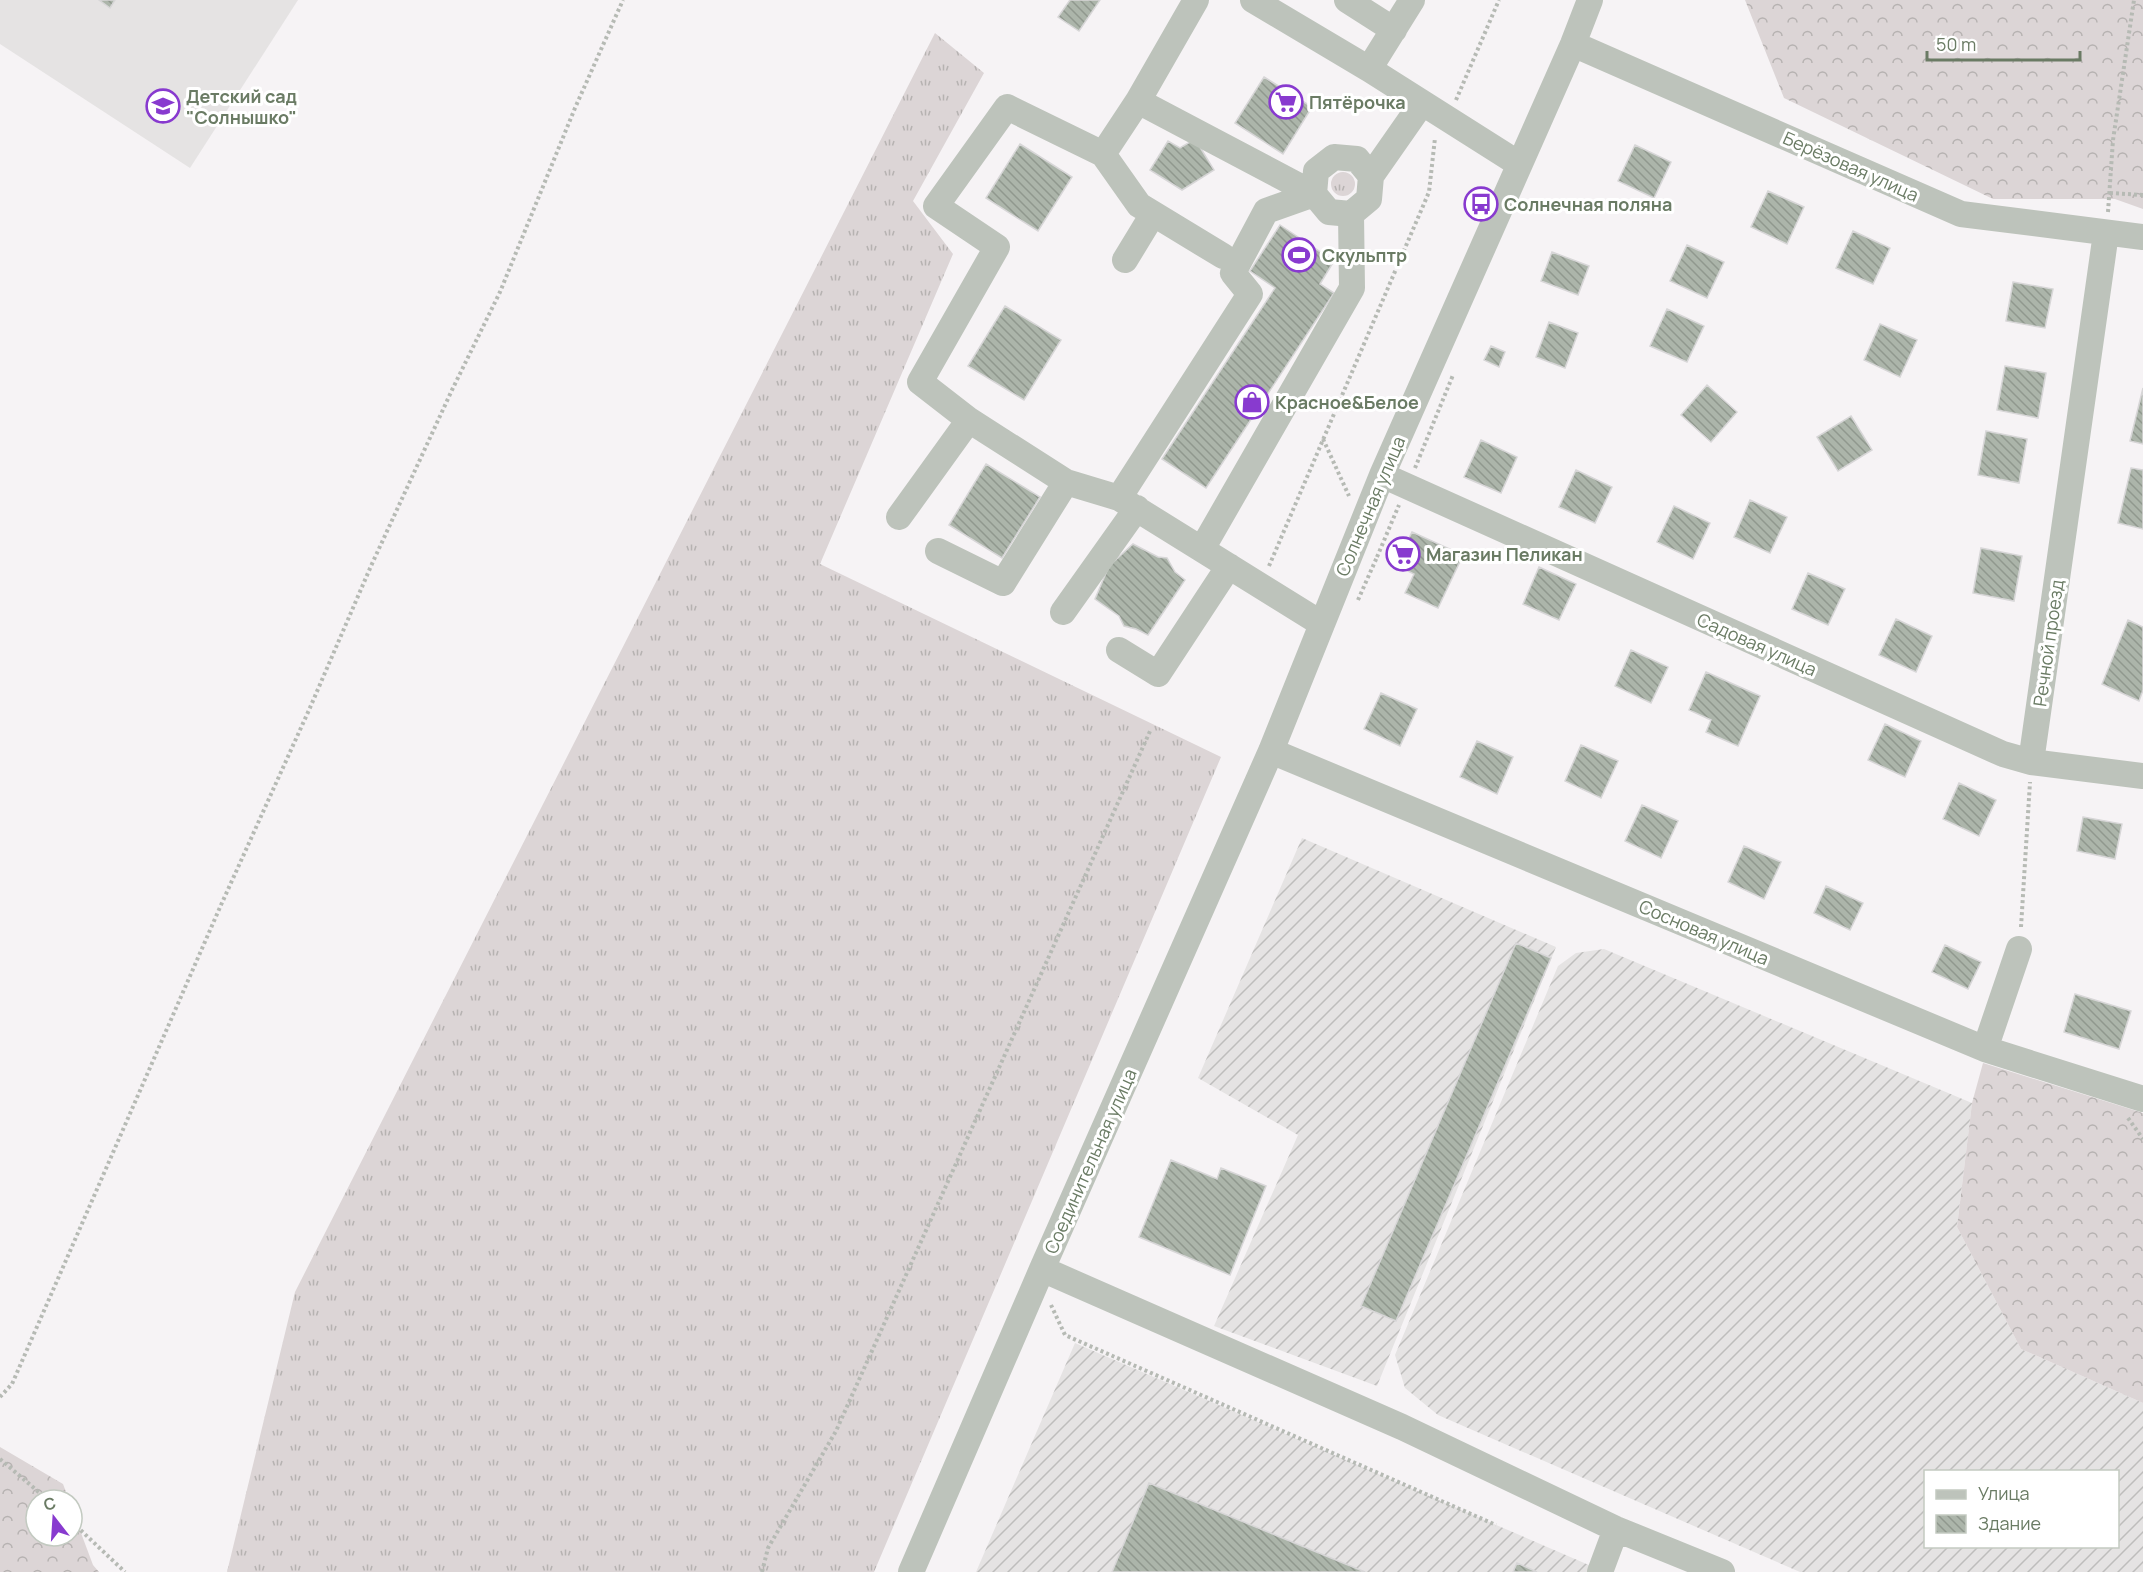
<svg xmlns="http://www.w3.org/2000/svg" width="2143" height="1572" viewBox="0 0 2143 1572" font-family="Manrope,sans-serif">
	<defs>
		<pattern id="industrial-furrows" width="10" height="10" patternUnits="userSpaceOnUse" patternTransform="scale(1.5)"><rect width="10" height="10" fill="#e5e3e3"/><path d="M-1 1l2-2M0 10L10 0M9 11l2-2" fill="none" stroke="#bebdbc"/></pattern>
		<pattern id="grass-tufts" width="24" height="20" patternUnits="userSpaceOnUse" patternTransform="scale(1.5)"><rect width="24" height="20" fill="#dcd5d6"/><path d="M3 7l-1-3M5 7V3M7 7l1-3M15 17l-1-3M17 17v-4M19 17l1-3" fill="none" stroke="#b6b2b1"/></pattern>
		<pattern id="forest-crowns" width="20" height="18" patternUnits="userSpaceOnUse" patternTransform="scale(1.5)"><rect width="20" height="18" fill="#dcd5d6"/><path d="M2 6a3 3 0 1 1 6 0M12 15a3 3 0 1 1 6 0" fill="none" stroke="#b6b2b1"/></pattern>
		<pattern id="building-back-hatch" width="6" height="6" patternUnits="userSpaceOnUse" patternTransform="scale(1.5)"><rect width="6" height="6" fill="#acb5aa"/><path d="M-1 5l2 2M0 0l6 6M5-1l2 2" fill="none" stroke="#90988e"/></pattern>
	</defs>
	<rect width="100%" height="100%" fill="#f6f3f5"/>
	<path fill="#e5e3e3" d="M 0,0 L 298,0 L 190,168 L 0,44 Z"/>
	<path fill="url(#industrial-furrows)" fill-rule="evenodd" d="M 1302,838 L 1556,947 L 1377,1386 L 1214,1326 L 1298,1135 L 1198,1078 Z
		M 1604,949 L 1972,1103 L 1957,1227 L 2021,1349 L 2143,1403 L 2143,1572 L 1800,1572 L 1438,1415 L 1405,1388 L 1395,1355 L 1558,966 L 1576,953 ZM 1926,1472 L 2118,1472 L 2118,1546 L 1926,1546 Z
		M 1075,1343 L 1605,1572 L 976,1572 Z"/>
	<path fill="url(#grass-tufts)" d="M 935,33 L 984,73 L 913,201 L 953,254 L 820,564 L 1221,757 L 874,1572 L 227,1572 L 295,1292 Z
		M1331 184a12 12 0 1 1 24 0a12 12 0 1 1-24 0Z"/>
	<path fill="url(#forest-crowns)" d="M 1745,0 L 2143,0 L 2143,209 L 2115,199 L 1993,199 L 1784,98 Z
		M 1983,1063 L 2143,1113 L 2143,1403 L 2021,1349 L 1957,1227 L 1972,1103 Z
		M 0,1447 L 63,1484 L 69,1500 L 36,1500 L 36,1536 L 72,1536 L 72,1509 L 93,1565 L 99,1572 L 0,1572 Z"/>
	<path fill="url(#building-back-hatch)" stroke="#d7d6d7" stroke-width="1.5" d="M 99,0 L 115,0 L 110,8 Z
		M 1070,0 L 1100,0 L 1079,31 L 1058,17 Z
		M 1264,77 L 1312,107 L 1283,154 L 1235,123 Z
		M 1195,139 L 1214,170 L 1182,190 L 1150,170 L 1168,141 L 1180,148 Z
		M 1020,144 L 1072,177 L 1038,231 L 986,198 Z
		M 1635,145 L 1671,162 L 1654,198 L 1618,181 Z
		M 1768,191 L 1804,207 L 1787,244 L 1751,227 Z
		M 1280,225 L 1334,261 L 1320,284 L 1334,293 L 1206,488 L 1162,459 L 1275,288 L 1250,271 Z
		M 1853,231 L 1890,248 L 1873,284 L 1836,268 Z
		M 1687,245 L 1724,262 L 1707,298 L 1670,281 Z
		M 1552,252 L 1589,266 L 1578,295 L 1541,281 Z
		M 2013,282 L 2053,289 L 2045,328 L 2006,321 Z
		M 1005,306 L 1061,340 L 1024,400 L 968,366 Z
		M 1667,309 L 1704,326 L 1687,362 L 1650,346 Z
		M 1549,322 L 1578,333 L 1565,368 L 1536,357 Z
		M 1880,324 L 1917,340 L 1900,377 L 1864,360 Z
		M 1491,346 L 1505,352 L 1499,367 L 1484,360 Z
		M 2005,366 L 2046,373 L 2038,418 L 1997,410 Z
		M 1707,385 L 1737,412 L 1711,442 L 1681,415 Z
		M 2143,388 L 2143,444 L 2130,441 Z
		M 1851,416 L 1872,450 L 1838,471 L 1817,437 Z
		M 1986,431 L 2027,439 L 2019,483 L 1978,475 Z
		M 1481,440 L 1517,457 L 1501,493 L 1464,477 Z
		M 986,464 L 1040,497 L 1002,558 L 949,525 Z
		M 2131,468 L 2143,470 L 2143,529 L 2118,523 Z
		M 1576,470 L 1612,487 L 1595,523 L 1559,507 Z
		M 1750,500 L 1787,517 L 1770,553 L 1734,537 Z
		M 1674,506 L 1710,523 L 1693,559 L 1657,542 Z
		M 1412,532 L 1463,555 L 1438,608 L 1405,593 L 1414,574 L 1396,565 Z
		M 1133,544 L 1158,557 L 1167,558 L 1175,572 L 1185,580 L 1148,635 L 1136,629 L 1124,626 L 1119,616 L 1095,599 L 1109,566 Z
		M 1981,548 L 2022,556 L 2014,601 L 1973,593 Z
		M 1539,567 L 1576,584 L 1559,620 L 1523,604 Z
		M 1808,573 L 1845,589 L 1828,625 L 1792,609 Z
		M 1896,619 L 1932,636 L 1916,672 L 1879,655 Z
		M 2128,620 L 2143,627 L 2143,690 L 2139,701 L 2102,684 Z
		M 1631,650 L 1668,667 L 1651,703 L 1615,686 Z
		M 1706,672 L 1760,696 L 1738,746 L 1706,732 L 1711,720 L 1689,710 Z
		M 1381,693 L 1417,709 L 1400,746 L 1364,729 Z
		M 1885,724 L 1921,741 L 1905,777 L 1868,760 Z
		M 1477,741 L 1513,757 L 1497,794 L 1460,777 Z
		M 1581,745 L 1618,761 L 1601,798 L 1565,781 Z
		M 1959,783 L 1996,800 L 1979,836 L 1943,819 Z
		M 1642,805 L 1678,821 L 1661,858 L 1625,841 Z
		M 2083,817 L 2122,824 L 2115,859 L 2077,851 Z
		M 1744,846 L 1781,862 L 1764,899 L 1728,882 Z
		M 1826,886 L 1863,903 L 1850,930 L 1814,913 Z
		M 1516,943 L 1551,958 L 1396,1321 L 1361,1306 Z
		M 1945,945 L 1981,962 L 1968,989 L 1932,972 Z
		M 2075,994 L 2131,1011 L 2119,1049 L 2064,1032 Z
		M 1171,1160 L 1217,1179 L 1221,1168 L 1266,1186 L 1230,1275 L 1139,1237 Z
		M 1149,1483 L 1365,1572 L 1112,1572 Z
		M 1517,1563 L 1537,1572 L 1513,1572 Z"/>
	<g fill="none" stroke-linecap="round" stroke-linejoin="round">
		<path stroke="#b6bab4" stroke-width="4" stroke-dasharray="3 3" stroke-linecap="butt" d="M 1456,100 L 1499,0
			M 2110,193 L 2143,195
			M 2108,212 L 2113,140 L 2134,0
			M 1323,439 L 1349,496
			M 1415,468 L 1453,375
			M 1377,557 L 1399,505
			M 1269,566 L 1429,192 L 1435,138
			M 1358,600 L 1377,557
			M 2021,927 L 2030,782
			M 2128,1118 L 2143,1139
			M 1051,1305 L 1065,1335 L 1496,1525
			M 0,1397 L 12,1384 L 221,905 L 309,710 L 371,566 L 452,390 L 500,292 L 575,108 L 623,0
			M 0,1459 L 48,1500
			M 72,1522 L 125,1572
			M 762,1572 L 768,1548 L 836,1431 L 1151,729"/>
		<path stroke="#bdc3bb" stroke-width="26" d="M 1196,0 L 1138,101 L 1314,194
			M 1253,0 L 1369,69 L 1519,164
			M 1347,0 L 1394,30
			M 1573,44 L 1961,214 L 2143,237
			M 1369,69 L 1412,0
			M 1103,154 L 1139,205 L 1223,256
			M 1334,157 L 1357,159 L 1371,176 L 1369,199 L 1351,214 L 1329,212 L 1314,194 L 1316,171 Z
			M 1371,176 L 1422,103
			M 1125,260 L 1153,214
			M 969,420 L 920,382 L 997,247 L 936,206 L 1007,107 L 1103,154 L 1138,101
			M 1382,475 L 2003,754 L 2031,762 L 2143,776
			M 1119,498 L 1250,294 L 1233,273 L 1266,211 L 1314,194
			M 899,517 L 969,420 L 1066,482 L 1119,498 L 1322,624
			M 1202,549 L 1352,288 L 1351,214
			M 938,551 L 1003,583 L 1066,482
			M 1063,612 L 1137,508
			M 1119,650 L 1158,674 L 1229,566
			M 1271,751 L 1985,1049 L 2143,1099
			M 2031,762 L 2106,233
			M 1985,1049 L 2019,949
			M 1042,1269 L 1402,1427 L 1616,1529 L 1722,1572
			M 911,1572 L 1042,1269 L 1271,751 L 1382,475 L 1573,44 L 1590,0
			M 1600,1572 L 1616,1529"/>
	</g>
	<defs>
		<g id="supermarket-ring" transform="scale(1.725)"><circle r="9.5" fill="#fff" stroke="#883acf" stroke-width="1.5"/><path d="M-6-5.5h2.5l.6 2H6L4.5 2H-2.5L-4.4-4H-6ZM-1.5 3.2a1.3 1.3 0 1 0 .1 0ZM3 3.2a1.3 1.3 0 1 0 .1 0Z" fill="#883acf"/></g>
		<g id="school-ring" transform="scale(1.725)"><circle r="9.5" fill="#fff" stroke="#883acf" stroke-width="1.5"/><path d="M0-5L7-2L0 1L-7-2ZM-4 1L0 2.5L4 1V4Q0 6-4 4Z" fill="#883acf"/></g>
		<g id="bus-ring" transform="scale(1.725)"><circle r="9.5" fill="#fff" stroke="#883acf" stroke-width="1.5"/><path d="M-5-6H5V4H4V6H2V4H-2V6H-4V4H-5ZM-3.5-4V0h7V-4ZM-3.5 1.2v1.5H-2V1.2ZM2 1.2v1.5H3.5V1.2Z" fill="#883acf"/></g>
		<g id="stadium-ring" transform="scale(1.725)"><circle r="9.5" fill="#fff" stroke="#883acf" stroke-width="1.5"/><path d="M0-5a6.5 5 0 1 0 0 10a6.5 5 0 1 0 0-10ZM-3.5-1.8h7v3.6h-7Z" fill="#883acf"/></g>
		<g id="shop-ring" transform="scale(1.725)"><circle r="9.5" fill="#fff" stroke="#883acf" stroke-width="1.5"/><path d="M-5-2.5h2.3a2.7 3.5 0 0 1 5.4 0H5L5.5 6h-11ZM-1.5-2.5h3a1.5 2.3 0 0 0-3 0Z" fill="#883acf"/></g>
	</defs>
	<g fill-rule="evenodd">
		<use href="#supermarket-ring" x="1286" y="102"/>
		<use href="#school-ring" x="163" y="106"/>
		<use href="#bus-ring" x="1481" y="204"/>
		<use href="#stadium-ring" x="1299" y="255"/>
		<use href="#shop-ring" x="1252" y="402"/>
		<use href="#supermarket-ring" x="1403" y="554"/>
	</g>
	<g text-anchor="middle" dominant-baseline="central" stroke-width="6" stroke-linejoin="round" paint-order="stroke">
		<g font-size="18" font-weight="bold" fill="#6a7b64" stroke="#fff" text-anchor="start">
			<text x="186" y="96">Детский сад<tspan x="186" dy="21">"Солнышко"</tspan></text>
			<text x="1309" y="102">Пятёрочка</text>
			<text x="1504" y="204">Солнечная поляна</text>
			<text x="1322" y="255">Скульптр</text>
			<text x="1275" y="402">Красное&amp;Белое</text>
			<text x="1426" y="554">Магазин Пеликан</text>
		</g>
		<g font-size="18" fill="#6a7b64" stroke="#fff">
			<text transform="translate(1851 166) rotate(24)">Берёзовая улица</text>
			<text transform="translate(1370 506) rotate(-67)">Солнечная улица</text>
			<text transform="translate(2048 643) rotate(-82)">Речной проезд</text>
			<text transform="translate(1757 644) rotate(24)">Садовая улица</text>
			<text transform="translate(1704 932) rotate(23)">Сосновая улица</text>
			<text transform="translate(1090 1161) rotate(-66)">Соединительная улица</text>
		</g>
	</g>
	<rect x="1924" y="1470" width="195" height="78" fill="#ffffff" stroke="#c3cac1" stroke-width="1.5"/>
	<rect x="1936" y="1490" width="30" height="9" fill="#bdc3bb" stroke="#c3cac1" stroke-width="1.5"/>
	<text x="1978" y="1500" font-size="18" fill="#6a7b64">Улица</text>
	<rect x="1936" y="1515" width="30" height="18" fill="url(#building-back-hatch)" stroke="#c3cac1" stroke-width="1.5"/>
	<text x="1978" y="1530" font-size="18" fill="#6a7b64">Здание</text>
	<g transform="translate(54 1518) rotate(343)"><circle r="28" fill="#ffffff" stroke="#c3cac1" stroke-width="1.5"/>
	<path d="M0-4.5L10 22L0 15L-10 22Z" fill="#883acf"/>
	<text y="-9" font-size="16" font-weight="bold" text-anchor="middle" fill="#6a7b64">С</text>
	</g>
	<path d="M1927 51v9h153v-9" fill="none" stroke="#6a7b64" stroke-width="3"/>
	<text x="1936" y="51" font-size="18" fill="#6a7b64" stroke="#ffffff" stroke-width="4.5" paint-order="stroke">50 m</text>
</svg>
